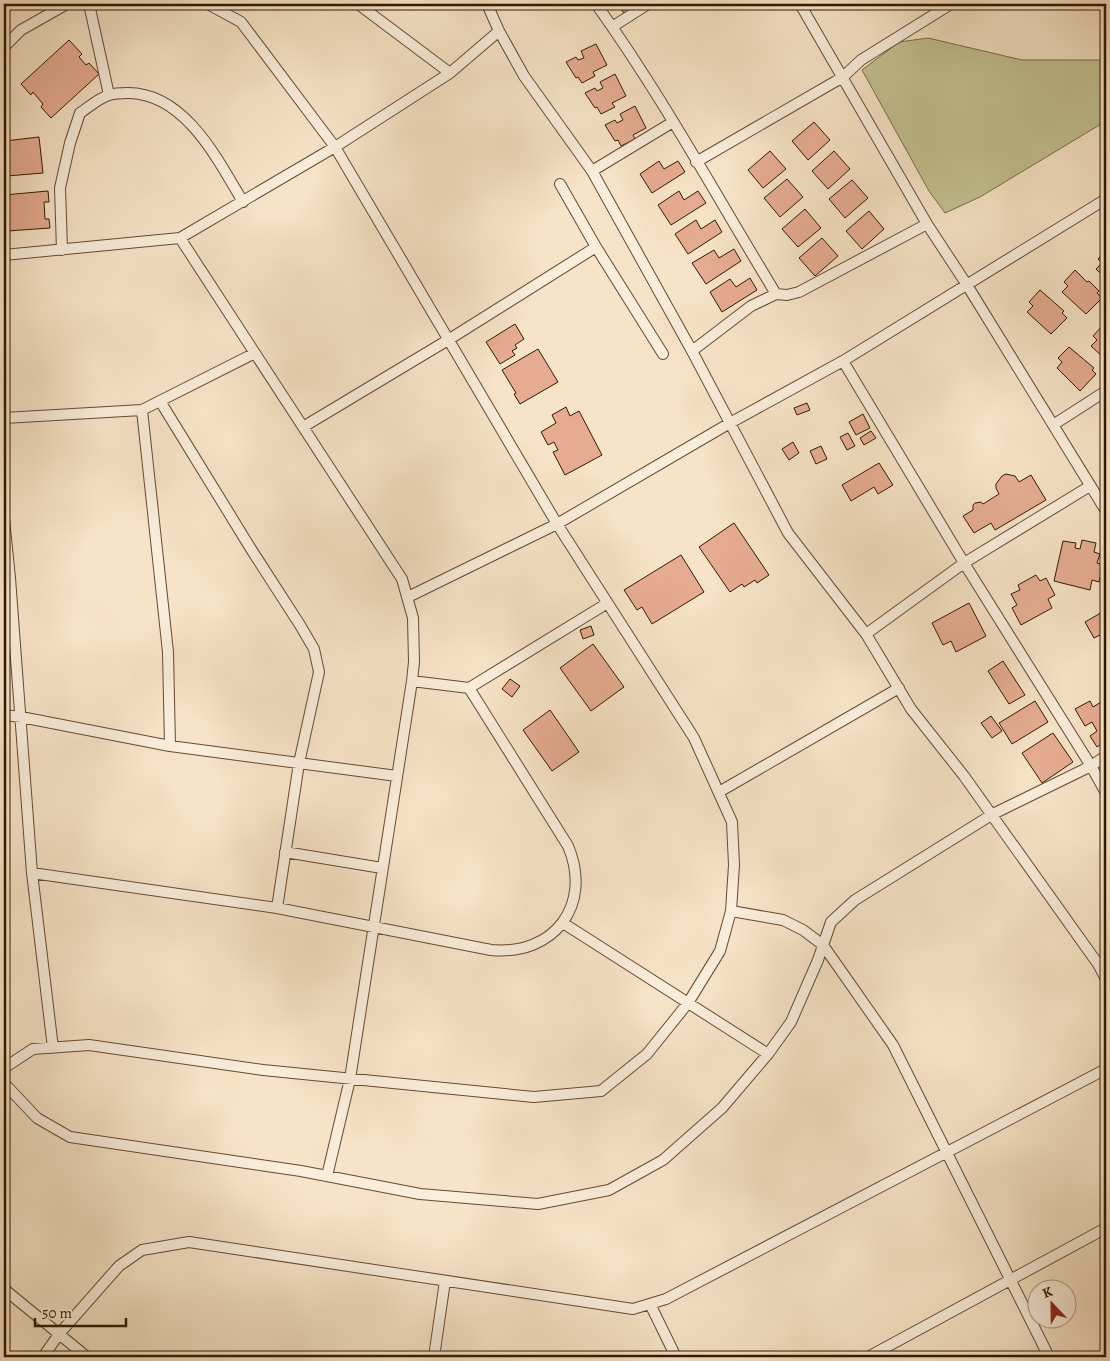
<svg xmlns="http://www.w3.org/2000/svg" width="1110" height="1361" viewBox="0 0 1110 1361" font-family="Alegreya,serif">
	<rect width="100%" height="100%" fill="#f7e3c7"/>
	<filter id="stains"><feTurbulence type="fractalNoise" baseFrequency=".004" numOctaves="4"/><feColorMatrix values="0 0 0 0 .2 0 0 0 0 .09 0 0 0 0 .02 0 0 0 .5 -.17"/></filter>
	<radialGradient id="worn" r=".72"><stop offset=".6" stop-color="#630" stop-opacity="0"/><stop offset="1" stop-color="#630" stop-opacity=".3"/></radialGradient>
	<path fill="#c3c191" stroke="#7a6c48" d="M 928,38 L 1022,60 L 1106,60 L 1106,121 L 980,197 L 945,213 L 929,191 L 862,70 L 899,42 Z"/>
	<path fill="#e6ac92" stroke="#321800" d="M 618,4 L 644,4 L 625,15 Z
		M 69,40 L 82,54 L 79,57 L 86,65 L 89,63 L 99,74 L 51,118 L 41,107 L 43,104 L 33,92 L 31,95 L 21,84 Z
		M 596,44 L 607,65 L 593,72 L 595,76 L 582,83 L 578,77 L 576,78 L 566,62 L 576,57 L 578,60 L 584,58 L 581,51 Z
		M 615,74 L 626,96 L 612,103 L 615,107 L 601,114 L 597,107 L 595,108 L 585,93 L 595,88 L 597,91 L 603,88 L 600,82 Z
		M 635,106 L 646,128 L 633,135 L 635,139 L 621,146 L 618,140 L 615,141 L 605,125 L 615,120 L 617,123 L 623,120 L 620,114 Z
		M 814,122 L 830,140 L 808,160 L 792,141 Z
		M 39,137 L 43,173 L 7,176 L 7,171 L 4,171 L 5,141 Z
		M 770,151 L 786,169 L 763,188 L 748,170 Z
		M 834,151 L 850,169 L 828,189 L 812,171 Z
		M 659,161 L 664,169 L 678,161 L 685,172 L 652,193 L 640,174 Z
		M 787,179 L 803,197 L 780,217 L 764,198 Z
		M 852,180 L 868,198 L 845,218 L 829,199 Z
		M 48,191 L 49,202 L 44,202 L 45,219 L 49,219 L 50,228 L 7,231 L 6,222 L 4,222 L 4,195 Z
		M 679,191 L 684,200 L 698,191 L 706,203 L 671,225 L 658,205 Z
		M 805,209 L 821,228 L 798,247 L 782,229 Z
		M 869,211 L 884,229 L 862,249 L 846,231 Z
		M 696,220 L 701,229 L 715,220 L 722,232 L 688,254 L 675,234 Z
		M 822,238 L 838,256 L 815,276 L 799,258 Z
		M 734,249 L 741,261 L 706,284 L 692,263 L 714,250 L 719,258 Z
		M 1106,250 L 1106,279 L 1096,269 L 1102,263 L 1098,259 Z
		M 1075,270 L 1087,282 L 1089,281 L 1099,291 L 1097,293 L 1102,298 L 1086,314 L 1062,292 L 1068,286 L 1064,282 Z
		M 750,278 L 757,290 L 722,312 L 710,292 L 730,279 L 736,287 Z
		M 1040,290 L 1064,311 L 1062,313 L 1067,318 L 1051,334 L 1027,312 L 1033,306 L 1029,302 Z
		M 515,324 L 524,339 L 515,345 L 517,348 L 512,351 L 515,355 L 500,364 L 486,342 Z
		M 1104,324 L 1106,327 L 1106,360 L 1091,346 L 1097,340 L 1093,336 Z
		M 1069,347 L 1094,368 L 1092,370 L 1096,374 L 1080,391 L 1057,368 L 1062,362 L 1058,358 Z
		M 538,349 L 558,382 L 520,404 L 514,394 L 516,393 L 502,370 Z
		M 807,403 L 810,410 L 797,415 L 794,408 Z
		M 566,407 L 570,416 L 579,411 L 602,455 L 565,475 L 553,452 L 558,450 L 554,442 L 548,445 L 541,432 L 556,423 L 552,415 Z
		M 863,414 L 870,428 L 856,435 L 849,422 Z
		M 871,431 L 876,438 L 864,445 L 860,438 Z
		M 848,433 L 855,446 L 847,450 L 840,437 Z
		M 793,442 L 799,453 L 789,460 L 782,449 Z
		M 821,446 L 827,459 L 816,464 L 810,451 Z
		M 879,463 L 893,485 L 878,494 L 874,487 L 851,501 L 842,485 Z
		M 1006,474 L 1015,476 L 1019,482 L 1031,475 L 1046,500 L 995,530 L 991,523 L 974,533 L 963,516 L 973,510 L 973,505 L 975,503 L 981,502 L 983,504 L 999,494 L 996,488 L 996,484 L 1002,476 Z
		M 734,523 L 769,575 L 757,583 L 755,580 L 744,587 L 742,584 L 730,592 L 699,547 Z
		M 1082,540 L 1096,543 L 1094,552 L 1100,554 L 1097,563 L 1103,565 L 1099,582 L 1092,580 L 1090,590 L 1054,581 L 1063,541 L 1076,543 L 1075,548 L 1080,549 Z
		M 681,555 L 704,592 L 652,624 L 642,607 L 637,610 L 624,590 Z
		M 1036,575 L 1040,581 L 1046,578 L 1055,595 L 1048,599 L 1052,608 L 1021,625 L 1012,608 L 1017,605 L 1011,594 L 1020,590 L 1018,585 Z
		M 969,603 L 986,636 L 956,652 L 951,641 L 943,645 L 932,623 Z
		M 1106,610 L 1106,643 L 1102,634 L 1094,638 L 1085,622 Z
		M 591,626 L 594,635 L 583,639 L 580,630 Z
		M 593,644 L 624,687 L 591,711 L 560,668 Z
		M 1003,661 L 1025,695 L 1009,704 L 988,671 Z
		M 510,679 L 520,686 L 512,697 L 502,689 Z
		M 1106,699 L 1106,741 L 1097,747 L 1090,736 L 1097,731 L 1092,722 L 1085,726 L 1075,709 L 1090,701 L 1093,707 Z
		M 1035,701 L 1048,722 L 1012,744 L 999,723 Z
		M 550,710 L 579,752 L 552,771 L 523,730 Z
		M 991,716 L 1002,731 L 992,738 L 981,723 Z
		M 1053,733 L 1073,762 L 1042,783 L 1022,753 Z"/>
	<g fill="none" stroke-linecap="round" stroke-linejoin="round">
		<g stroke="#634b32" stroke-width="12">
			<path id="minor" d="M 89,4 L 109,95
				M 358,4 L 450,73
				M 487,4 L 499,31 L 524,76 L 592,171 L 692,351 L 788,533 L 866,634 L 911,709 L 964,776 L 1098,964 L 1106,979
				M 596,4 C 662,96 717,197 776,294
				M 800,4 L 927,224 L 967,285 L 1106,511
				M 612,27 L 648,4
				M 4,47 L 21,30 L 67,4
				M 696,162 L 843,77 L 861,60 L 951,4
				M 592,171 L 673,122
				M 560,184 L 596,247 L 663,354
				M 180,238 L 402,579 L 413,618 L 414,662 L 412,681 L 350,1079 L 327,1176
				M 62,250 L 60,188 L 70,143 L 80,113 C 89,107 99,98 109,95 C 115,93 123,93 128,93 C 185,93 218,160 243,202
				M 4,255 L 180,238 L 335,147 L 450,73 L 499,31
				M 692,351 L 751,306 L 776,294 L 787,295 L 799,292 L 927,224
				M 843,361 L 964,563 L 1091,766 L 1106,793
				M 160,401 L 251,549 L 300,625 L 314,649 L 319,672 L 299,763 L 277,908
				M 142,410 L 168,652 L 170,746
				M 4,418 L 142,410 L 255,353
				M 1053,425 L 1106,391
				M 303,427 L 448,340 L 596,247
				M 4,519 L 10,578 L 32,873 L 53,1048
				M 408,597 L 557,524 L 730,423 L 843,361 L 1106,199
				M 866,634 L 964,563 L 1090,486
				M 412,681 L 469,688 L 606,604
				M 4,715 L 21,717 L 170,746 L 397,776
				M 719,792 L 899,688
				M 285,852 L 382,868
				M 32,873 L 277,908 L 491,950 C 554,956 593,905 568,846 L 469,688
				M 731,911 L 783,920 L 803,930 L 823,945 L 893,1045 L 1049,1357
				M 563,923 L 768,1054
				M 4,1068 L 33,1049 L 89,1045 L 263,1070 L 534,1097 L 601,1091 L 647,1054 L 688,1003 L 720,951 L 731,911 L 734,865 L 732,822 L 694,738 L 557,524 L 335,147 L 241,22 L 208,4
				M 4,1083 L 37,1118 L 70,1137 L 301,1171 L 420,1194 L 538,1204 L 609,1190 L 663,1160 L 722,1108 L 768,1054 L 791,1022 L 818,960 L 831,922 L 855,900 L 993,814 L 1091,766 L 1106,756
				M 4,1289 L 87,1357
				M 650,1304 L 676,1357
				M 43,1357 L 59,1334 L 119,1266 L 142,1250 L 189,1242 L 633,1309 L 666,1299 L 1106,1069
				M 434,1357 L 445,1281
				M 868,1357 L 1106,1228"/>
		</g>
		<use href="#minor" stroke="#faeddb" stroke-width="10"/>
	</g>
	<rect width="1110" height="1361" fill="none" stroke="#f7e3c7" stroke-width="20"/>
	<rect x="5" y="5" width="1100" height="1351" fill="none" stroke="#321800" stroke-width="2.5"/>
	<rect x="10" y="10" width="1090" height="1341" fill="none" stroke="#321800"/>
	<g transform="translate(1052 1304) rotate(338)"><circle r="24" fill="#faeddb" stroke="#aa9883"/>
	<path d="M0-4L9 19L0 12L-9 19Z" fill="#8f2418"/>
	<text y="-8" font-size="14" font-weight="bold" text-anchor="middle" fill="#321800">K</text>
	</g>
	<path d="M35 1318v8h91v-8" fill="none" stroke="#321800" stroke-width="2.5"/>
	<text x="42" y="1318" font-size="15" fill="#321800" stroke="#faeddb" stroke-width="4" paint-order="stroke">50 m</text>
	<rect width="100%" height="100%" filter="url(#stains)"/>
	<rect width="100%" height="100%" fill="url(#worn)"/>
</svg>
